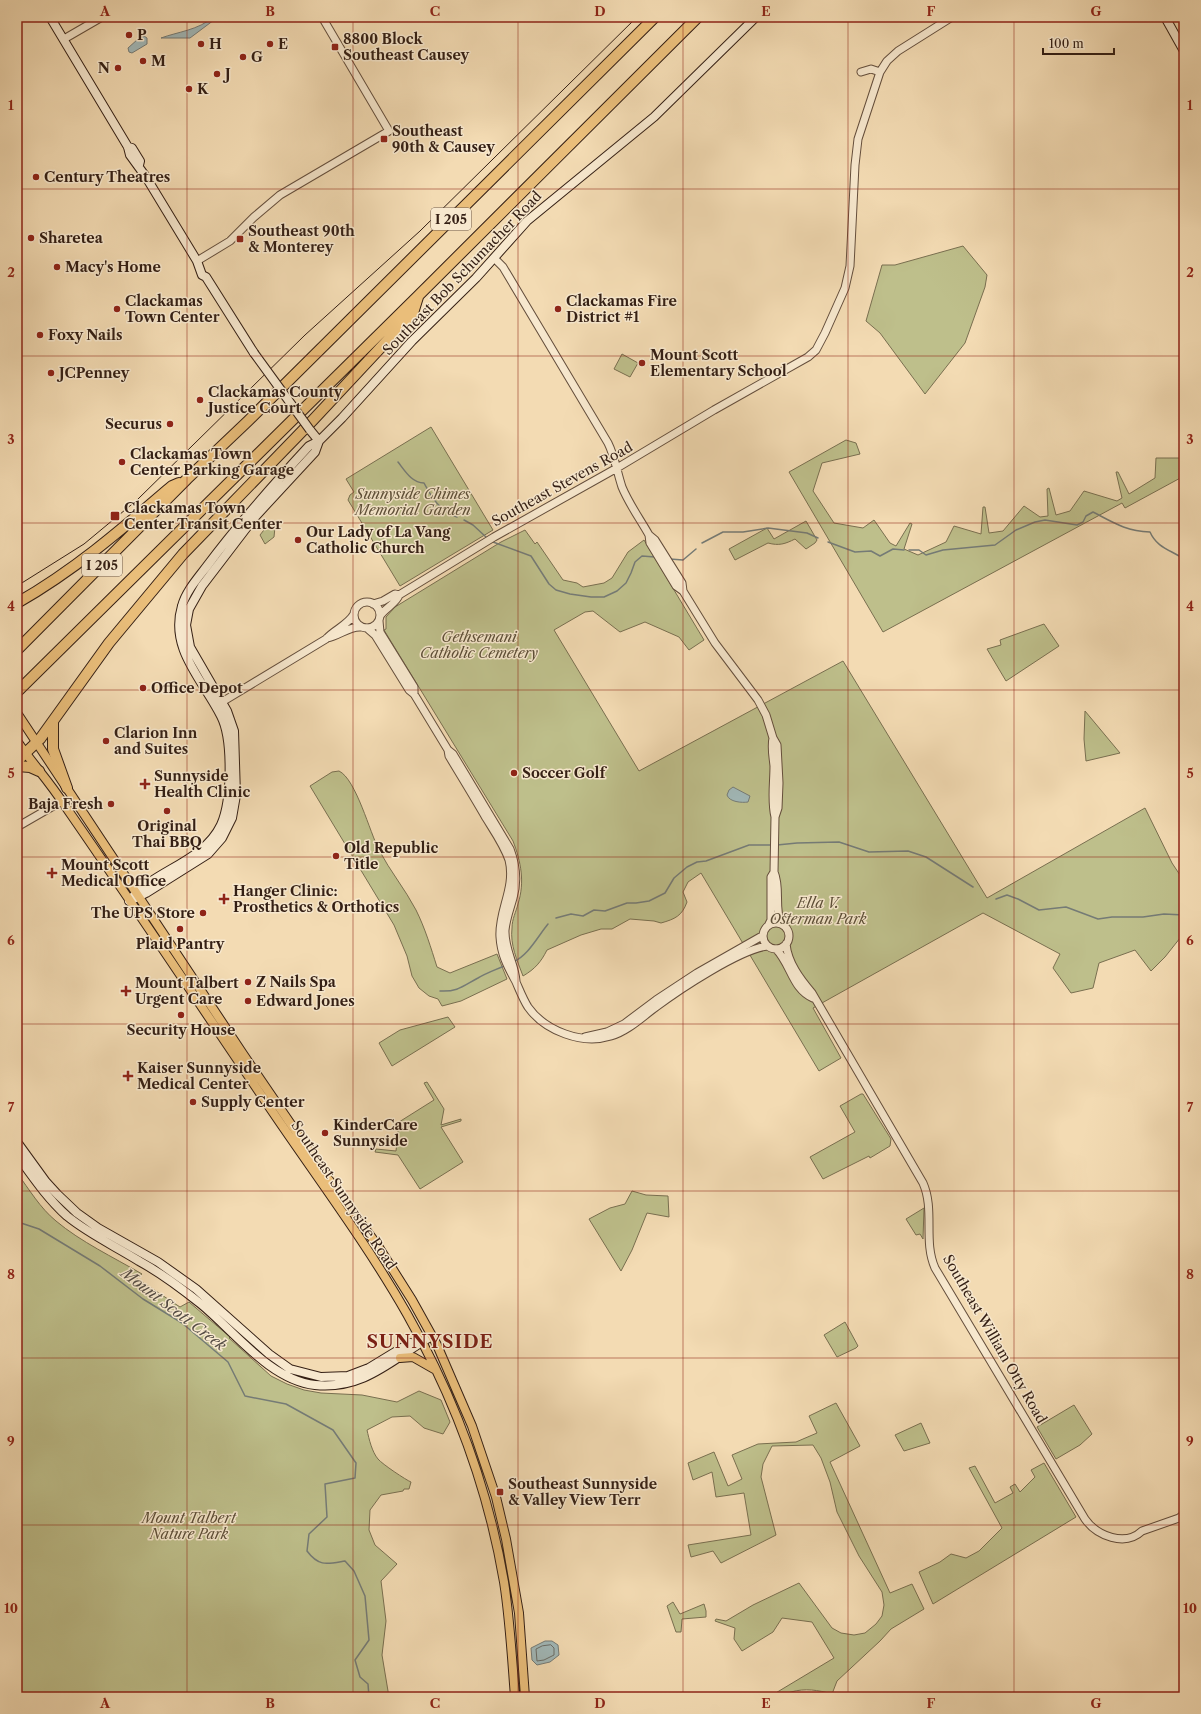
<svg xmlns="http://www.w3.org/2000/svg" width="1201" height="1714" viewBox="0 0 1201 1714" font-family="'Libre Caslon Text',serif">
	<rect width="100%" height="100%" fill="#f3dbb3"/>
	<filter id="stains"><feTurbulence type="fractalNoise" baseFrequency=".005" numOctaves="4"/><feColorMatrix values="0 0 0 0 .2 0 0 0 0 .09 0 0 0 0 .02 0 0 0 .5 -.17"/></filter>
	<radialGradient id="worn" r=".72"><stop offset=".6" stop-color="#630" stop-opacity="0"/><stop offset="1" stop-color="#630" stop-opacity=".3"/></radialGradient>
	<path fill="#bebf8b" stroke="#796f50" d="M 963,246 L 987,275 L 985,287 L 965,343 L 925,394 L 880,333 L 866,321 L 882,265 L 895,265 Z
		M 622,354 L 638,363 L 630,377 L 614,369 Z
		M 431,427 L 493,530 L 400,586 L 348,500 L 350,495 L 354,492 L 346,479 Z
		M 846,440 L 856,443 L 860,454 L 822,463 L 813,491 L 834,523 L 863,528 L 874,520 L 890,543 L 896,546 L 910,523 L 912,524 L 904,549 L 918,555 L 946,542 L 954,526 L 981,534 L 983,507 L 985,507 L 989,533 L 1003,531 L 1024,506 L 1040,517 L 1048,516 L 1047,489 L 1049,488 L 1056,515 L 1070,511 L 1084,491 L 1117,501 L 1122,498 L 1116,472 L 1118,472 L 1129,494 L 1155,478 L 1156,458 L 1181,458 L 1184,457 L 1184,476 L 1125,508 L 1122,503 L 883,632 L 789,472 Z
		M 806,521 L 817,540 L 815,543 L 806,549 L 795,539 C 785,544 779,546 768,543 L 735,560 L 729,549 L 767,528 L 774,539 Z
		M 267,526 L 275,527 L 274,537 L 265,544 L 260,535 Z
		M 525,530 L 535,544 L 537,542 L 563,580 L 577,583 L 583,587 L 604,583 L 612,578 L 628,552 L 644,540 L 704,640 L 689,650 L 679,637 L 645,622 L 620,632 L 593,611 L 585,612 L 554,630 L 639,771 L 843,661 L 987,898 L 1145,808 L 1172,863 L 1184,881 L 1184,933 L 1165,957 L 1151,971 L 1135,950 L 1099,963 L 1093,988 L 1071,993 L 1053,968 L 1060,954 L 983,913 L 813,1008 L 841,1058 L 819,1071 L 701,873 L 688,882 L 683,892 L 687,902 C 682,916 675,919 661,923 L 654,921 L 630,919 L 612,929 L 601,929 L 581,935 L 547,950 C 541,962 535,969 523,976 C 517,960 510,945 512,928 C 512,919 516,912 518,904 C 525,882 521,862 513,841 L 384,630 L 386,629 L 386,617 L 395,607 L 501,542 Z
		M 1044,624 L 1059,646 L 1006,681 L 987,649 L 1001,645 L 1000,640 Z
		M 1085,711 L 1120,753 L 1086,761 L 1084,739 Z
		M 339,771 C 356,779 370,833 379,850 C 390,871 405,889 416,910 C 425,928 431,948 437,967 L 450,973 L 497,954 L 507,979 L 461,1001 L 442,1006 L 438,999 L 429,996 L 419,988 L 412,976 L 407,956 L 394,925 L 310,786 L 332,772 Z
		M 448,1017 L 455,1027 L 392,1066 L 379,1043 L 400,1030 Z
		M 427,1082 L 444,1109 L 441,1125 L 461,1119 L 461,1121 L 441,1127 L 463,1162 L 420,1189 L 398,1155 L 375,1152 L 376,1149 L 396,1151 L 399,1122 L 434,1100 L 424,1083 Z
		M 861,1094 L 863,1094 L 891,1139 L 890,1146 L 870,1158 L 869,1156 L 823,1179 L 810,1157 L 855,1132 L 840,1106 Z
		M 17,1173 C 29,1189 40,1208 56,1221 C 81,1242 113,1257 142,1274 L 136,1278 L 180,1307 L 189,1302 L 230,1337 L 229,1338 L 271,1376 L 287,1384 L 304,1390 L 321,1393 L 362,1395 L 397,1402 L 419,1391 L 441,1400 L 450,1422 L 443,1434 L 424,1428 L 410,1416 L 392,1417 L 367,1430 C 369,1439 372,1452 378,1459 C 382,1464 406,1480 411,1482 L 409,1489 L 404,1489 L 403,1491 L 381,1495 L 370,1510 L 369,1530 L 375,1545 L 397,1564 L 381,1581 L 386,1621 L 382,1655 L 389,1697 L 17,1697 Z
		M 632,1191 L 646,1195 L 668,1196 L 669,1217 L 647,1213 L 632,1250 L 621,1271 L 589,1219 L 610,1208 L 625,1204 Z
		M 924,1208 L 923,1239 L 920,1234 L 916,1235 L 906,1219 Z
		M 845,1322 L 858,1346 L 856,1348 L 837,1357 L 824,1335 Z
		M 836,1403 L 860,1446 L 830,1462 L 890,1593 L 912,1584 L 924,1609 L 891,1629 L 880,1641 L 837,1681 L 832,1694 C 818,1690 805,1688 791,1692 C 783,1694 778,1697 769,1697 L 834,1658 L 812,1622 L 782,1618 L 773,1632 L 742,1651 L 734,1639 L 735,1628 L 715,1621 L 716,1619 L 726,1621 L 753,1605 L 799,1583 L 832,1628 L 841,1633 L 854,1635 L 865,1633 L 876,1624 L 882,1616 L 884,1605 L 882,1592 L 859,1556 L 837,1512 L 830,1482 L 821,1458 L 813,1445 L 772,1446 L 763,1464 L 761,1477 L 776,1535 L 721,1563 L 713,1551 L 691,1557 L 688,1545 L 751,1535 L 744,1493 L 716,1497 L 712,1472 L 693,1480 L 688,1463 L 714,1452 L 728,1486 L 742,1479 L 732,1455 L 758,1444 L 796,1442 L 817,1433 L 809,1416 Z
		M 1074,1405 L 1092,1434 L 1080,1445 L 1056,1459 L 1037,1427 Z
		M 921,1423 L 930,1443 L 904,1451 L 895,1435 Z
		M 1044,1463 L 1076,1517 L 933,1604 L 919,1572 L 940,1562 L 951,1554 L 966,1558 L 979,1551 L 1002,1528 L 969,1468 L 975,1466 L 995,1503 L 1013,1493 L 1010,1487 L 1015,1484 L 1020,1492 L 1035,1477 L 1031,1470 Z
		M 673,1602 L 680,1614 L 704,1604 L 706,1611 L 706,1617 L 682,1619 L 681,1632 L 676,1632 L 667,1606 Z"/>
	<path fill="#a1b8b8" stroke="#757b76" d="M 213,17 L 218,17 L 190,38 L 161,38 C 177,32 199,30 213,17 Z
		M 144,36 L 147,38 L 147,44 L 132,53 L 129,52 L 128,48 L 138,39 Z
		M 733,787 L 750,796 L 748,802 C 742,803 729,802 727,795 L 729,790 Z
		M 545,1641 L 552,1641 L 558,1645 L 559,1655 L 550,1662 L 537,1665 L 532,1660 L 531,1648 Z"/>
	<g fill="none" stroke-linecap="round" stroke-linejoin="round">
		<path stroke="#6a6c66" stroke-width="1" d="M 551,1645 L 554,1648 L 554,1655 L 544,1660 L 537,1661 L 536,1649 L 542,1646 Z"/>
		<path stroke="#757b76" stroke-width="1.5" d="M 398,462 C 405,471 412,483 424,483 C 432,498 440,511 457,517
			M 464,520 L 473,525 L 486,537
			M 493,542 L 531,556 L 549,584 L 556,590 L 570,594 L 591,597 L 604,597 L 617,591 L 626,583 L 631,573 L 635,562 L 642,556 L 655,557
			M 828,542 L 855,552 L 871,551 L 880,556 L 893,549 L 904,550
			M 702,543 L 723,532 L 743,532 L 768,528 L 807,533 L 818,538
			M 909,550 L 919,550 L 926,555 L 943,550 L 995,545 L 1016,530 L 1035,522 L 1045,520 L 1077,525 L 1083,522 L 1086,516 L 1093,512 C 1114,523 1126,531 1150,532 C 1157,548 1171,550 1184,559
			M 670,559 L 683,560 L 696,549
			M 777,845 L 797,843 L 839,842 L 869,852 L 908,851 L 926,857 L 973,887
			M 996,899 L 1007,895 L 1018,899 L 1039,910 L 1066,907 L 1098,919 L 1112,917 L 1143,917 L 1164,914 L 1184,915
			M 556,918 L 571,914 L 583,916 L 594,910 L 605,911 L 627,903 L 636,903 L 649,901 L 665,893 L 674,878 L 687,867 L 697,862 L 706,861 L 749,845 L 771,845
			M 513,962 C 528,956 538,936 548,924
			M 440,991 C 458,992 463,986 478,978 C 486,973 495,970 504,966
			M 17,1220 L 18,1222 L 39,1229 L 100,1266 L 143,1299 L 182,1323 L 228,1362 L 245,1396 L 286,1404 L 333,1430 L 356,1463 L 355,1478 L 325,1484 L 327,1517 L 309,1534 L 307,1551 C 319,1567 327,1564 345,1561 L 354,1571 L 365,1596 L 369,1640 L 355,1660 L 360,1677 L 368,1684 L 369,1697"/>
		<g stroke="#644e3c" stroke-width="9">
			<path id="tertiary" d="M 64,39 L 102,17
				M 861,72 L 871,69 L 880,72
				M 494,258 L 503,267 L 608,443 C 615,457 617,472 622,487 C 629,504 640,519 649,535 L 655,540 L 682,583 L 683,591
				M 197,261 L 230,241 L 254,217 L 280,195 L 389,131 L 322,17
				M 649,535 L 650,543 L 676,586 L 683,591 L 715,643 L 758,700 L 766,715 L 773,738 L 777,745 L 779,783 L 778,808 L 775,817 L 774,872 L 771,877 L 771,920 L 769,924
				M354 615a13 13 0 1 1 26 0a13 13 0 1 1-26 0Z
				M 373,604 L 383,601 L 395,594 L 399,595
				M 380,616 C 385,608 397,603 399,595 L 494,537 L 617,468 L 714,410 L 808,357 L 816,350 L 825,333 L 845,288 L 850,266 L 855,165 L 858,139 L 880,72 L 887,61 L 898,51 L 952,17
				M 379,621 L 380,632 L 414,687 L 414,694
				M 367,628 L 375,635 L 409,690 L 414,694 L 448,750 L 453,754 L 510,849 C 516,865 518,881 513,898 C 510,909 506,919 505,930 C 504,949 515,964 516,981
				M 327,638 C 339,636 349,626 361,627
				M 217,705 L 326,639 C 335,629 348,625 354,614
				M 773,738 C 771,747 773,756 774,766 C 774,783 771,801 775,817
				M 448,750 L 449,756 C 461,776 474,797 486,818 C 494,831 504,845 509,860 C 516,888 498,911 500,937 C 501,955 508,967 516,982 C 520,991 523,999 528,1007 C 545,1031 582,1045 611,1036 C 628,1031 642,1017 656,1007 C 680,989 739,950 767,946
				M 17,827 L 62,801
				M 774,872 C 781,888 774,907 781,924
				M763 936a13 13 0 1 1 26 0a13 13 0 1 1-26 0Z
				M 786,944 C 788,963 800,979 812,993 L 923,1183 C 935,1210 923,1241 935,1268 L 1085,1519 C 1097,1536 1125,1547 1142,1531 L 1179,1518 L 1184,1514
				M 776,949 C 791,964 792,989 813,998
				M 585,1037 L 607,1032 L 624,1024 L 656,1000 L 697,973 L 762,936"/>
		</g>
		<g stroke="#341f14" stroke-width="10">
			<path id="secondary" d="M 50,17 L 128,147 L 130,155 L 146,177 L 197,261 L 202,275 L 206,277 L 254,353
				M 1165,17 L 1184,51
				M 128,147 L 132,148 L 140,161 L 139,165
				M 310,430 L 319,441
				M 134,899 L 146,893 L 208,854 L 222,838 L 232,818 L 236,795 L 234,731 L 227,711 L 190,647 L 186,625 L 189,609 L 202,586 L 254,518 L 315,452 L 319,441
				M 129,901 C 153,870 203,863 221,825 C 232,801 233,739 221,716 C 203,680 169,649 182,606 C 186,591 198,578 207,566 C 239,523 273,485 309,446 L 319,441 L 342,418 L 412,341 L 476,278 L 527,221 L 654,117 L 756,17
				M 17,1142 L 46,1182 L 57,1194 L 77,1213 L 98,1228 L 158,1262 L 196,1289 L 269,1354 L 290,1369 L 321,1377 L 348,1376 L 369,1368 L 410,1343
				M 17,1155 C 33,1177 47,1198 67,1216 C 89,1234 115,1246 139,1261 C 161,1273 181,1288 201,1304 C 234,1331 270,1380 315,1385 C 365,1390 393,1358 432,1336"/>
		</g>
		<g stroke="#341f14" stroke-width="10">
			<path id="primary" d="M 17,713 L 243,1054 L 329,1180 L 378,1246 L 412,1300 L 437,1345 L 472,1426 L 496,1497 L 506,1539 L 519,1613 L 525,1697
				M 17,741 C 31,762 49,781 63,803 C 133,904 201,1006 270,1108 C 316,1176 366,1242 407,1314 C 454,1397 488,1488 504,1582 C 510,1620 512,1659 515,1697
				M 400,1358 L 413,1357 L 434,1369"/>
		</g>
		<g stroke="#341f14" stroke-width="12">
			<path id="motorway" d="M 17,603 C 75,570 122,529 172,486 L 179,483
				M 17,650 L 187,479 L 248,421 L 655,17
				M 17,692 L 419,295 L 698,17
				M 53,723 L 53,749 L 67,788
				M 17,761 L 40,739 L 109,643 L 183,554 L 313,420 L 413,313 L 418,297
				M 17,766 L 30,767 L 39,771"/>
		</g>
		<use href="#tertiary" stroke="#f7e8ce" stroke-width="7"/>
		<use href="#secondary" stroke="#f7e8ce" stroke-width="8"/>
		<use href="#primary" stroke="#eabe7a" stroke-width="8"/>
		<use href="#motorway" stroke="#eabe7a" stroke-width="10"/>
		<path stroke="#341f14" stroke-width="1" d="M 17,586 L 84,544 L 137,500 L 305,335 L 420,231 L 637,17"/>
		<g stroke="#341f14" stroke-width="10" stroke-linecap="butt">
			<path id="secondary-bridge" d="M 254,353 L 310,430"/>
		</g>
		<use href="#secondary-bridge" stroke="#f7e8ce" stroke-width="8"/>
	</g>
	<path fill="none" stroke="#8f2418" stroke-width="1" stroke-opacity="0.55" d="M 187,17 L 187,1697M 353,17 L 353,1697M 518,17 L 518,1697M 683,17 L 683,1697M 848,17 L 848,1697M 1014,17 L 1014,1697M 17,189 L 1184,189M 17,356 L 1184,356M 17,523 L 1184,523M 17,690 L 1184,690M 17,857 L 1184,857M 17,1024 L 1184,1024M 17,1191 L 1184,1191M 17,1358 L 1184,1358M 17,1525 L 1184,1525"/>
	<g fill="#8f2418" stroke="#f7e8ce" stroke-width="1.5">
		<circle cx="129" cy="35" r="4"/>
		<circle cx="201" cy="44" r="4"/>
		<circle cx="270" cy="44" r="4"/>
		<rect x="331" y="43" width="8" height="8" rx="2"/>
		<circle cx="243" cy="57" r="4"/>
		<circle cx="143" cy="61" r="4"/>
		<circle cx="118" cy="68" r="4"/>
		<circle cx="217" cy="74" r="4"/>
		<circle cx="189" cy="89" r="4"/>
		<rect x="380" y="135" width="8" height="8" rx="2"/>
		<circle cx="36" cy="177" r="4"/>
		<circle cx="31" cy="238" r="4"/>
		<rect x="236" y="235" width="8" height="8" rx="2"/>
		<circle cx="57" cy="267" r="4"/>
		<circle cx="117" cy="309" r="4"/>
		<circle cx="558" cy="309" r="4"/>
		<circle cx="40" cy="335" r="4"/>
		<circle cx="642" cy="363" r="4"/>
		<circle cx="51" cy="373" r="4"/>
		<circle cx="200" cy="400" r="4"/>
		<circle cx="170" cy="424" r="4"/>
		<circle cx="122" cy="462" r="4"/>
		<rect x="110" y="511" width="10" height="10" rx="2"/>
		<circle cx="298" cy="540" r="4"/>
		<circle cx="143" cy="688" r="4"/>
		<circle cx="106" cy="741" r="4"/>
		<circle cx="514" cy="773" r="4"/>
		<path d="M143 778h4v4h4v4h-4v4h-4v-4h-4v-4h4z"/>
		<circle cx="111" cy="804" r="4"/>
		<circle cx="167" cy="811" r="4"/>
		<circle cx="336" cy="856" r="4"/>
		<path d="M50 867h4v4h4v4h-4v4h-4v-4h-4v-4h4z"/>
		<path d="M222 893h4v4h4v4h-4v4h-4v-4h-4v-4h4z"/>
		<circle cx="203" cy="913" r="4"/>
		<circle cx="180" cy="929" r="4"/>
		<circle cx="248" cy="982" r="4"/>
		<path d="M124 985h4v4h4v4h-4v4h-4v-4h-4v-4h4z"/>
		<circle cx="248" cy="1001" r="4"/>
		<circle cx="181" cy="1015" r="4"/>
		<path d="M126 1070h4v4h4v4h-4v4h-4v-4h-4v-4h4z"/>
		<circle cx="193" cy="1102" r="4"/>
		<circle cx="325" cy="1133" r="4"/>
		<rect x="496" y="1488" width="8" height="8" rx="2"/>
	</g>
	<g text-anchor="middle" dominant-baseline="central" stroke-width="3" stroke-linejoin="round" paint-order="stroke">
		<g fill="#f7e8ce" stroke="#6e5b4c" stroke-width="1">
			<rect x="431" y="208" width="40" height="22" rx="3"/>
			<rect x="82" y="554" width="40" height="22" rx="3"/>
		</g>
		<g font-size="13" font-weight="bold" fill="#341f14">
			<text x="451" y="219">I 205</text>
			<text x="102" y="565">I 205</text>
		</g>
		<g font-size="14" font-weight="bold" fill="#341f14" stroke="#f7e8ce" text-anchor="start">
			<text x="137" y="35">P</text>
			<text x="343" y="39">8800 Block<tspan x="343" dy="16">Southeast Causey</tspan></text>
			<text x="209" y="44">H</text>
			<text x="278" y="44">E</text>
			<text x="251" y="57">G</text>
			<text x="151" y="61">M</text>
			<text x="110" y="68" text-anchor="end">N</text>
			<text x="225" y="74">J</text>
			<text x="197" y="89">K</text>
			<text x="392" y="131">Southeast<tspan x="392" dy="16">90th &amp; Causey</tspan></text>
			<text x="44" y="177">Century Theatres</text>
			<text x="248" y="231">Southeast 90th<tspan x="248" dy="16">&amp; Monterey</tspan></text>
			<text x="39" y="238">Sharetea</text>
			<text x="65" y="267">Macy's Home</text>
			<text x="125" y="301">Clackamas<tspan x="125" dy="16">Town Center</tspan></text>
			<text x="566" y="301">Clackamas Fire<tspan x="566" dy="16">District #1</tspan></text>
			<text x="48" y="335">Foxy Nails</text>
			<text x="650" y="355">Mount Scott<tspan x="650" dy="16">Elementary School</tspan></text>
			<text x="59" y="373">JCPenney</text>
			<text x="208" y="392">Clackamas County<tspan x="208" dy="16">Justice Court</tspan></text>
			<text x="162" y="424" text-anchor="end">Securus</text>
			<text x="130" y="454">Clackamas Town<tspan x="130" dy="16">Center Parking Garage</tspan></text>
			<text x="124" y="508">Clackamas Town<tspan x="124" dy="16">Center Transit Center</tspan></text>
			<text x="306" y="532">Our Lady of La Vang<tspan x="306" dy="16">Catholic Church</tspan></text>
			<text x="151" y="688">Office Depot</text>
			<text x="114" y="733">Clarion Inn<tspan x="114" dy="16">and Suites</tspan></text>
			<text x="522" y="773">Soccer Golf</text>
			<text x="154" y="776">Sunnyside<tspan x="154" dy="16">Health Clinic</tspan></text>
			<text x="103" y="804" text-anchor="end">Baja Fresh</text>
			<text x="167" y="826" text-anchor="middle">Original<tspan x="167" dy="16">Thai BBQ</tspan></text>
			<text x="344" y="848">Old Republic<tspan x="344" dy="16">Title</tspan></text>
			<text x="61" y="865">Mount Scott<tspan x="61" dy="16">Medical Office</tspan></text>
			<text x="233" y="891">Hanger Clinic:<tspan x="233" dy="16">Prosthetics &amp; Orthotics</tspan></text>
			<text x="195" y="913" text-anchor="end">The UPS Store</text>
			<text x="180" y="944" text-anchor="middle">Plaid Pantry</text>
			<text x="256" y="982">Z Nails Spa</text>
			<text x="135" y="983">Mount Talbert<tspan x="135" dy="16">Urgent Care</tspan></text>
			<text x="256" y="1001">Edward Jones</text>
			<text x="181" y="1030" text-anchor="middle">Security House</text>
			<text x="137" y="1068">Kaiser Sunnyside<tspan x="137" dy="16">Medical Center</tspan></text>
			<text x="201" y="1102">Supply Center</text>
			<text x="333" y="1125">KinderCare<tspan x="333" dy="16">Sunnyside</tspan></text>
			<text x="508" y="1484">Southeast Sunnyside<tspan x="508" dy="16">&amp; Valley View Terr</tspan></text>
		</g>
		<g font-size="14" fill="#341f14" stroke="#f7e8ce">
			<text transform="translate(462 273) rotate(-46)">Southeast Bob Schumacher Road</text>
			<text transform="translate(562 484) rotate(-29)">Southeast Stevens Road</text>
			<text transform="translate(344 1195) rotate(56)">Southeast Sunnyside Road</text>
			<text transform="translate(995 1339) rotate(60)">Southeast William Otty Road</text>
		</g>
		<g font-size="14" font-style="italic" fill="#5d4f38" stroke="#f7e8ce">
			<text x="413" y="494">Sunnyside Chimes<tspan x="413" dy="16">Memorial Garden</tspan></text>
			<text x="479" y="637">Gethsemani<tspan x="479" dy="16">Catholic Cemetery</tspan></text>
			<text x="818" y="903">Ella V.<tspan x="818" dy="16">Osterman Park</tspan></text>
			<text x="189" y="1518">Mount Talbert<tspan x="189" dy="16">Nature Park</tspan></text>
		</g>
		<g font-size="15" font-style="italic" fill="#554d45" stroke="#f7e8ce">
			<text transform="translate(174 1309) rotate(37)">Mount Scott Creek</text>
		</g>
		<g font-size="18" font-weight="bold" letter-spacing="1" fill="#7a1f14" stroke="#f7e8ce">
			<text x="430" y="1342">SUNNYSIDE</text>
		</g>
	</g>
	<rect width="1201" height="1714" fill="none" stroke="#f3dbb3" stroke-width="44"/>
	<path d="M1043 48v6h71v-6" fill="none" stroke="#341f14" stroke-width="2"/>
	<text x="1049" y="48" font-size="12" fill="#341f14" stroke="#f7e8ce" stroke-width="3" paint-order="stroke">100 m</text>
	<rect x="22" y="22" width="1157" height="1670" fill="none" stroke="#8f2418" stroke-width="1.5"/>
	<g font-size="13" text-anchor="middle" font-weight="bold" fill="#8f2418">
		<text x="105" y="16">A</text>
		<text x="270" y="16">B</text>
		<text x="435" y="16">C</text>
		<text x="600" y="16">D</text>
		<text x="766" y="16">E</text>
		<text x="931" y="16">F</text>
		<text x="1096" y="16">G</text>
		<text x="11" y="110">1</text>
		<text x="1190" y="110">1</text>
		<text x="11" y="277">2</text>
		<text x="1190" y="277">2</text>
		<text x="11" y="444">3</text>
		<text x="1190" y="444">3</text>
		<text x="11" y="611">4</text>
		<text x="1190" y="611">4</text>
		<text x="11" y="778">5</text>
		<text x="1190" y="778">5</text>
		<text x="11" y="945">6</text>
		<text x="1190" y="945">6</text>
		<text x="11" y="1112">7</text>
		<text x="1190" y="1112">7</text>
		<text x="11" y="1279">8</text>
		<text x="1190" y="1279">8</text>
		<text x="11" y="1446">9</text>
		<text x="1190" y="1446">9</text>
		<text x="11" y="1613">10</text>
		<text x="1190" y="1613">10</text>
		<text x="105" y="1708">A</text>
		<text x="270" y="1708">B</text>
		<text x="435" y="1708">C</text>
		<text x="600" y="1708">D</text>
		<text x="766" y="1708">E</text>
		<text x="931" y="1708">F</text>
		<text x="1096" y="1708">G</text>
	</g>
	<rect width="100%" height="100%" filter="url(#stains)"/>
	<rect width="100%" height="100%" fill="url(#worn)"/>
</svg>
